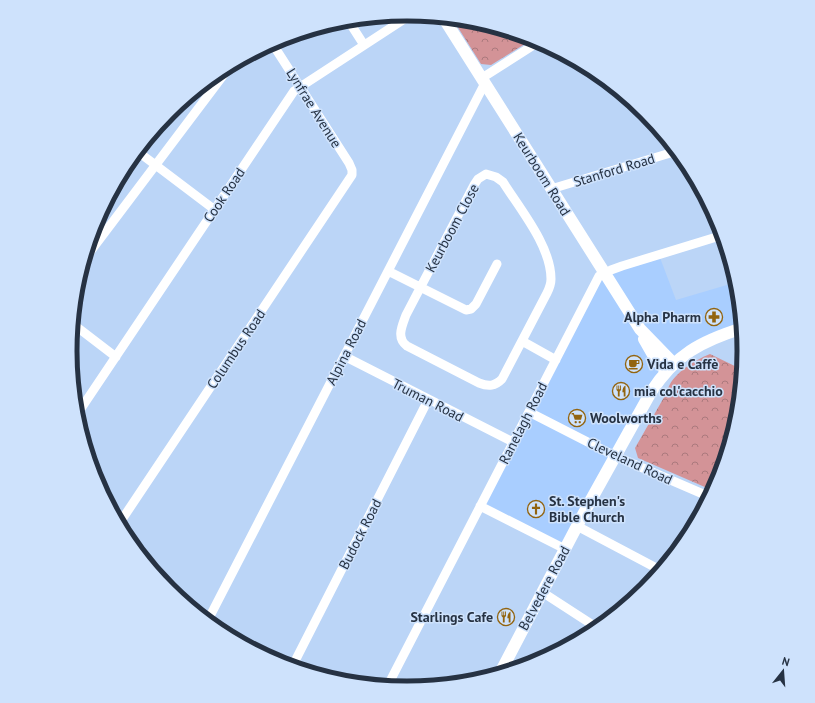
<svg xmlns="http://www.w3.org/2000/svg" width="815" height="703" viewBox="0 0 815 703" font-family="'PT Sans',sans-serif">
	<defs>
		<pattern id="park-crowns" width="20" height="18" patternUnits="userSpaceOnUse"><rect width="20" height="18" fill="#d39397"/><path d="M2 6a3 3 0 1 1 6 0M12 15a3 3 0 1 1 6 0" fill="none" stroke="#ab797d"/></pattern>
	</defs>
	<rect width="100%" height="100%" fill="#bbd5f7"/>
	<path fill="#a9ceff" d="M 659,255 L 676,300 L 737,282 L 743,328 L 673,363 L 565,549 L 480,506 L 599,276 Z"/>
	<path fill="url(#park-crowns)" d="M 452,18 L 474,21 L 533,39 L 491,65 L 481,64 Z
		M 710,354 L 743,370 L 738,418 L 719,481 L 714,491 L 638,458 L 635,448 L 667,392 C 671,374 695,360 710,354 Z"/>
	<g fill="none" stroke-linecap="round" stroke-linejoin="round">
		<path stroke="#fff" stroke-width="9" d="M 348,20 L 364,45
			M 482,78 L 540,41
			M 137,151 L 215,210
			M 486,174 L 496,177 L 503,182 C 520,209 551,246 551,279 C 551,284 549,289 547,293 L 502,379 C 495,386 489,387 479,383 L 407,346 C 396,338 402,326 406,315 L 474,185 L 478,179 Z
			M 551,189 L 677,151
			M 84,260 L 231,65
			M 388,271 L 466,310 L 471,309 L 476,304 L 497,264
			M 73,324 L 116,357
			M 522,341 L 556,360
			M 344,356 L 513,442
			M 529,412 L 615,456 L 710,497
			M 76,416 L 294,91 L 412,14
			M 480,506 L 565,549
			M 119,524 L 352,175 L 352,170 L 349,163 L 272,43
			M 577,526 L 662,571
			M 542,592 L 599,629
			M 207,622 L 485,83
			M 292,667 L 428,400
			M 387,687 L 599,276 L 611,270 L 622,266 L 723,235"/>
		<path stroke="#fff" stroke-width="12" d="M 443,17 L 640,329 L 673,363
			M 644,339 L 656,360 L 666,371
			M 499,675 L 587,507 L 651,392 C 675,355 701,341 743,328"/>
	</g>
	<defs>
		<g id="pharmacy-ring" transform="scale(0.9)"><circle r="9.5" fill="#cee2fc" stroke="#926410" stroke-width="1.5"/><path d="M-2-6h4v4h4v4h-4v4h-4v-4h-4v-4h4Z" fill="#926410"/></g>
		<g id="cafe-ring" transform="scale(0.9)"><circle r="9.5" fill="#cee2fc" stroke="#926410" stroke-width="1.5"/><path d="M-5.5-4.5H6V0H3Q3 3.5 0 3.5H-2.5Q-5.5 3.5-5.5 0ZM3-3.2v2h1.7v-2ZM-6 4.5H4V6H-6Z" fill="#926410"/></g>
		<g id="restaurant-ring" transform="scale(0.9)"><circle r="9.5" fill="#cee2fc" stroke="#926410" stroke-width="1.5"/><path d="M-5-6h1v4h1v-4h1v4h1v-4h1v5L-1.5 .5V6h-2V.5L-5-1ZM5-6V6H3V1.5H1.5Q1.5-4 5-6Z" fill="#926410"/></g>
		<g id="supermarket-ring" transform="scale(0.9)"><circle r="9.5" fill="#cee2fc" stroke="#926410" stroke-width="1.5"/><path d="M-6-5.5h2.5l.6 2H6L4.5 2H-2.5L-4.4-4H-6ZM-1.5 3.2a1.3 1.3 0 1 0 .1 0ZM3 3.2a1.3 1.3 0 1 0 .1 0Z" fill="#926410"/></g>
		<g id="church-ring" transform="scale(0.9)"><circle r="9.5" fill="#cee2fc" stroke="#926410" stroke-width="1.5"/><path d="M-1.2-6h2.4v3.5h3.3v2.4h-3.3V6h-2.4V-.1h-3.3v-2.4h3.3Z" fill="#926410"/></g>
	</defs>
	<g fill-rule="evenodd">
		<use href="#pharmacy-ring" x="714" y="317"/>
		<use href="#cafe-ring" x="634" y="364"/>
		<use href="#restaurant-ring" x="621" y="391"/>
		<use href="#supermarket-ring" x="577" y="418"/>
		<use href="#church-ring" x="536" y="509"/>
		<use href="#restaurant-ring" x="506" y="617"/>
	</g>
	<g text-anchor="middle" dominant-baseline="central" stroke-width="3" stroke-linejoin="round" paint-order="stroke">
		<g font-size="14" fill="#263243" stroke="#cee2fc">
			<text transform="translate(314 108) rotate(58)">Lynfrae Avenue</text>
			<text transform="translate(614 170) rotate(-17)">Stanford Road</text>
			<text transform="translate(542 174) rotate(58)">Keurboom Road</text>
			<text transform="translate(224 195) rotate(-56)">Cook Road</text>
			<text transform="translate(452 228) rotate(-62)">Keurboom Close</text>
			<text transform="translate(236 349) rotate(-56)">Columbus Road</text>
			<text transform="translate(346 352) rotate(-63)">Alpina Road</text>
			<text transform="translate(428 400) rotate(27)">Truman Road</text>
			<text transform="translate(523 423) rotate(-63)">Ranelagh Road</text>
			<text transform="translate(630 461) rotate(25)">Cleveland Road</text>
			<text transform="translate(360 534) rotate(-63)">Budock Road</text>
			<text transform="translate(544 588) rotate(-62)">Belvedere Road</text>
		</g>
		<g font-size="14" font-weight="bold" fill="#263243" stroke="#cee2fc" text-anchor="start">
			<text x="701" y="317" text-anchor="end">Alpha Pharm</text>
			<text x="647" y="364">Vida e Caffè</text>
			<text x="634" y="391">mia col'cacchio</text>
			<text x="590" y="418">Woolworths</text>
			<text x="549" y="501">St. Stephen's<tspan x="549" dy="16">Bible Church</tspan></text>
			<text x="493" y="617" text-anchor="end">Starlings Cafe</text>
		</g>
	</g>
	<path d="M0 0H815V703H0ZM77 351a330 330 0 1 1 660 0a330 330 0 1 1-660 0Z" fill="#cee2fc" fill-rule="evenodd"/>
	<path fill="none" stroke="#263243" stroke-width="5" d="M77 351a330 330 0 1 1 660 0a330 330 0 1 1-660 0Z"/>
	<g transform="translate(783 671) rotate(17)" stroke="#cee2fc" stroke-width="3" paint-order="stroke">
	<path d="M0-3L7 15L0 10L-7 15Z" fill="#263243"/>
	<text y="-6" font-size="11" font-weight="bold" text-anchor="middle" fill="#263243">N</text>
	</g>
</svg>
